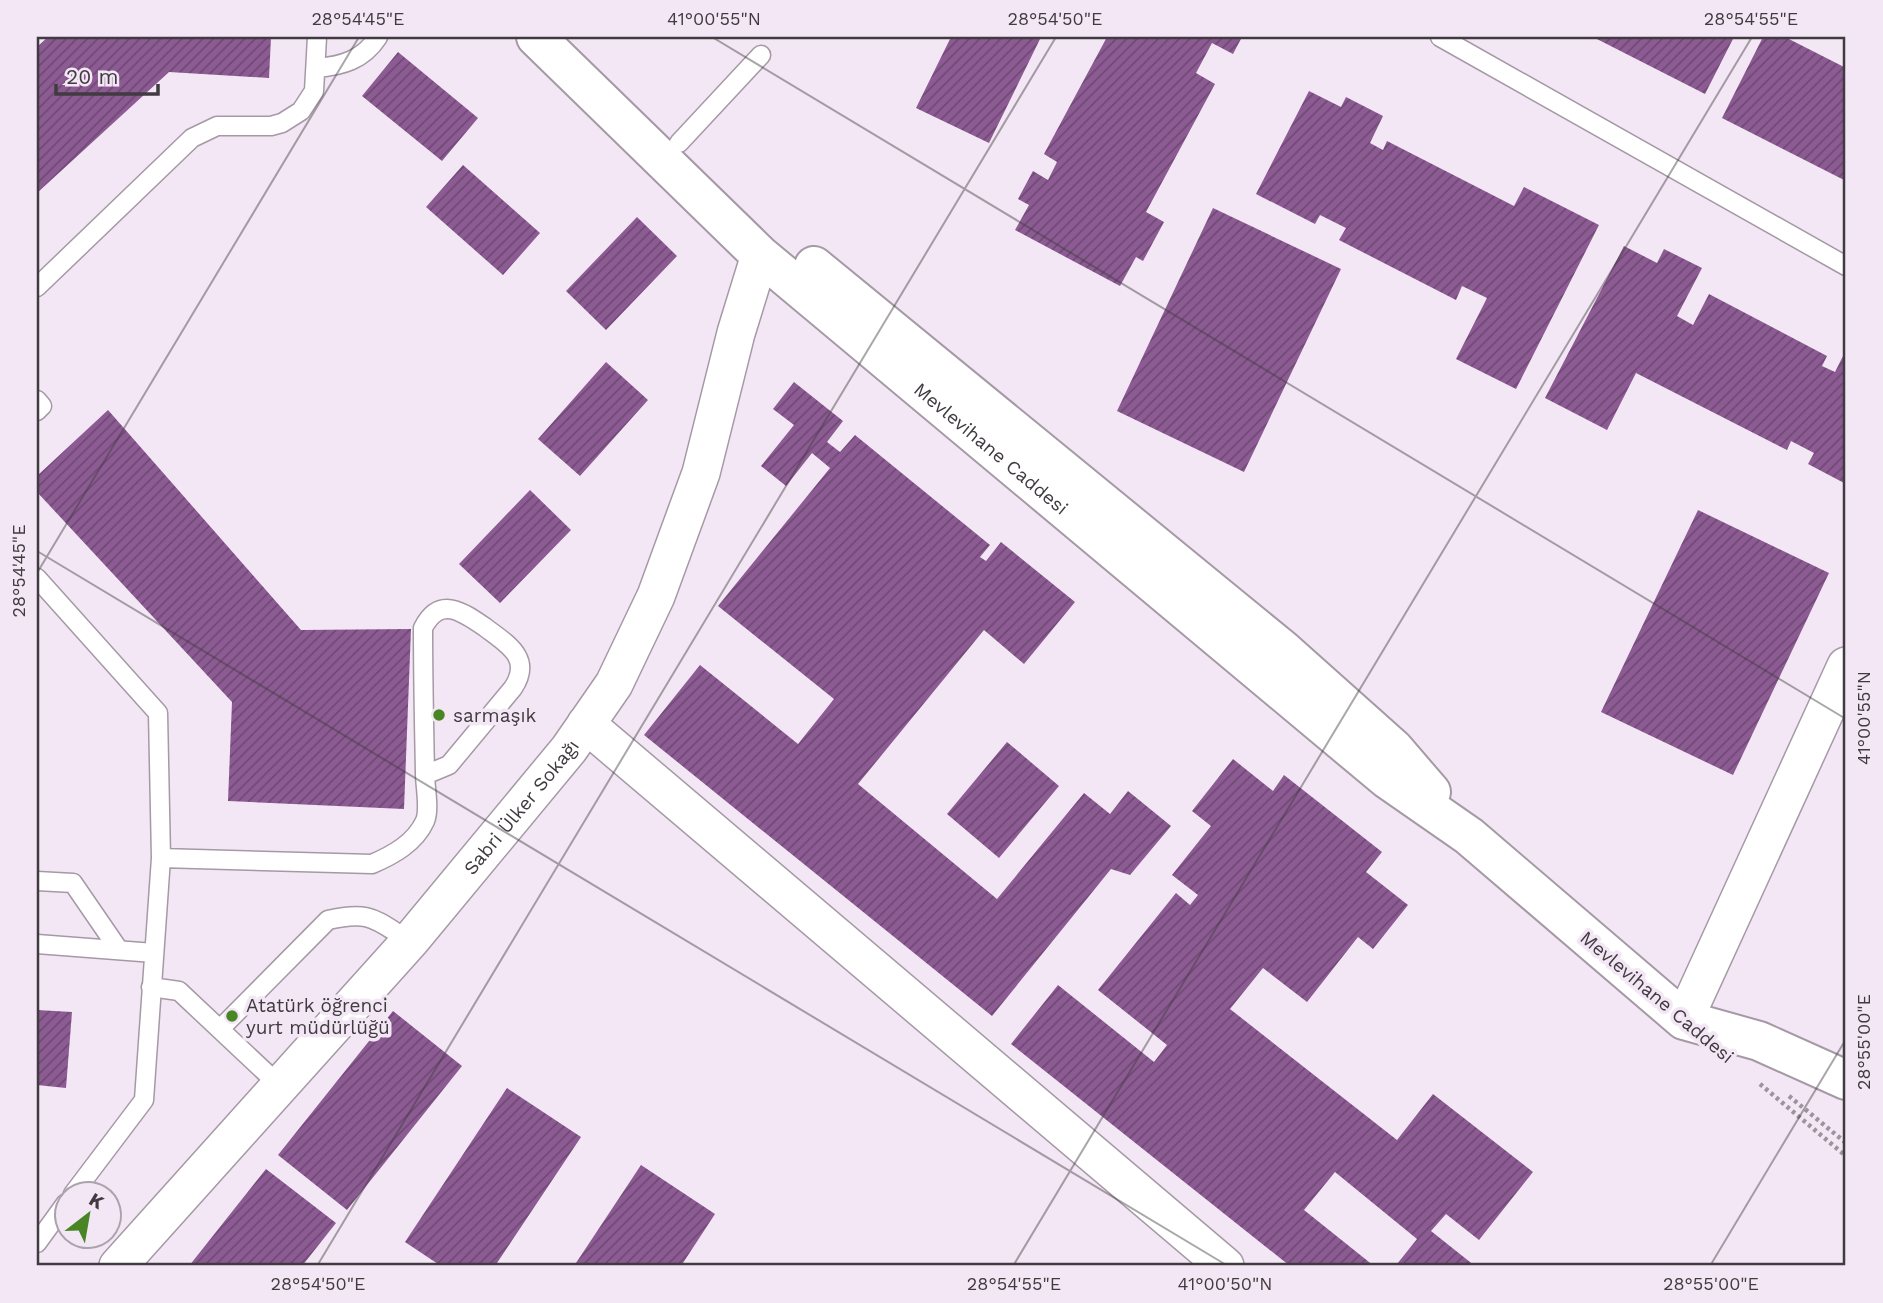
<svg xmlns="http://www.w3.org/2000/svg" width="1883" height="1303" viewBox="0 0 1883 1303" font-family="'Work Sans',sans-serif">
	<defs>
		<pattern id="building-hatch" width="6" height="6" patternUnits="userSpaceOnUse" patternTransform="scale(1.75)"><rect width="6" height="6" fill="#8d5b93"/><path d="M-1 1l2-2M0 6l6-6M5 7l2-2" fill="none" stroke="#6e4973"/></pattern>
	</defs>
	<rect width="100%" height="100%" fill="#f4e7f5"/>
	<path fill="url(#building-hatch)" d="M 48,37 L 271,37 L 269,78 L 169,72 L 37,193 L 37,47 Z
		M 951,37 L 1041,37 L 989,143 L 916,108 Z
		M 1107,37 L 1242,37 L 1233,54 L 1212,43 L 1196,73 L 1215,84 L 1146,212 L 1164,222 L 1143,261 L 1136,257 L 1120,286 L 1015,230 L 1029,205 L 1018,199 L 1033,171 L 1048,180 L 1057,162 L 1044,154 Z
		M 1593,37 L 1734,37 L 1705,94 Z
		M 1763,37 L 1785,37 L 1846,68 L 1846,181 L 1722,118 Z
		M 398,52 L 478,118 L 442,161 L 362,96 Z
		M 1309,91 L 1341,107 L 1346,97 L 1383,116 L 1370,143 L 1383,150 L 1387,141 L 1514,206 L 1524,187 L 1599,225 L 1516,389 L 1456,359 L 1487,298 L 1462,286 L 1456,300 L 1339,240 L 1346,228 L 1320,215 L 1315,224 L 1256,194 Z
		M 463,165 L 540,233 L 503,275 L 426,207 Z
		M 1213,208 L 1341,269 L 1244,472 L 1117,411 Z
		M 637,217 L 677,256 L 606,330 L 566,291 Z
		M 1624,246 L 1657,263 L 1664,249 L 1702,268 L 1677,316 L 1693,325 L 1709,294 L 1827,356 L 1822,366 L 1835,372 L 1846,350 L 1846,484 L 1808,464 L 1814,453 L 1791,441 L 1787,450 L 1636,373 L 1607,430 L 1545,398 Z
		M 606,362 L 648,400 L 580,476 L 538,439 Z
		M 794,382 L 843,421 L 827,442 L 840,452 L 855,435 L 990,545 L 980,557 L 986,561 L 1001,542 L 1075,602 L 1024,664 L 984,630 L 858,784 L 997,899 L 1084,793 L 1110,814 L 1128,791 L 1171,826 L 1130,875 L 1111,869 L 992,1016 L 644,735 L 700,665 L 798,744 L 834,699 L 718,606 L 830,468 L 812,453 L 786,486 L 761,466 L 794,425 L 773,409 Z
		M 108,410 L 301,630 L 411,629 L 404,809 L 228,801 L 232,702 L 37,492 L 37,476 Z
		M 530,490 L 571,530 L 500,603 L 459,564 Z
		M 1698,510 L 1829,573 L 1733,775 L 1601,712 Z
		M 1007,742 L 1059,786 L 999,858 L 947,814 Z
		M 1233,759 L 1273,791 L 1284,775 L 1382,852 L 1366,872 L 1408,905 L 1373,949 L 1358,937 L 1307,1002 L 1263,968 L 1230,1009 L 1397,1140 L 1433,1094 L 1533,1172 L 1479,1240 L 1446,1214 L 1431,1231 L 1475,1266 L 1400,1266 L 1397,1264 L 1417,1239 L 1335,1172 L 1304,1210 L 1374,1266 L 1290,1266 L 1011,1044 L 1058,985 L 1154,1062 L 1167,1045 L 1098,990 L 1176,893 L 1190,905 L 1198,895 L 1172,875 L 1211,826 L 1192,811 Z
		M 37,1010 L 72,1012 L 66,1088 L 37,1085 Z
		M 393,1011 L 462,1066 L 347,1210 L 278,1155 Z
		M 507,1088 L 581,1137 L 495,1266 L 441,1266 L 405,1242 Z
		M 641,1165 L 715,1214 L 681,1266 L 574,1266 Z
		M 266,1169 L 336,1223 L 302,1266 L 189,1266 Z"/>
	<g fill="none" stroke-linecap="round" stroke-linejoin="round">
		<g stroke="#a599a6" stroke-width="21">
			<path id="lane" d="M 1440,37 L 1846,266
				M 316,68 C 342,66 363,60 378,37
				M 679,143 L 761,55
				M 37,287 L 192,138 L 217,126 L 271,126 L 282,123 L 301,111 L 314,91 L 317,37
				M 37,400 L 42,406 L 37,411
				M 37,578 L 158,713 L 161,858 L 144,1100 L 73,1194
				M 161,858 L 372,864 C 393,855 415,843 425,821 C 430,809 425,787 425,773 C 424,725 423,677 423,628 C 440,595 463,612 486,628 C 507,644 533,658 513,688 L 449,765 L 425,775
				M 37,881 L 73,883 L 119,950
				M 37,944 L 154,953
				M 151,987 L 179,991 L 279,1085
				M 220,1029 L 328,920 C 371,910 375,920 410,941
				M 37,1243 L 66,1203"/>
		</g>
		<g stroke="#a599a6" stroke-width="40">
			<g id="street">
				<path d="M 586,724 L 1225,1266"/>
				<path d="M 1684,1020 L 1846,666"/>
				<path id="s1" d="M 118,1266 L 410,941 L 569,749 L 614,684 L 656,596 L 701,473 L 736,333 L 760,255"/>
			</g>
		</g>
		<g stroke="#a599a6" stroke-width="42">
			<g id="secondary">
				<path id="s2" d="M 536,37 L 760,255 L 1387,779 L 1469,836 L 1684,1020 L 1759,1041 L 1846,1080"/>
				<path d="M 814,266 L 1282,649 L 1394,749 L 1431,792"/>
			</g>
		</g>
		<path stroke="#9c939d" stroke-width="4.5" stroke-dasharray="3.5 3.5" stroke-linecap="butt" d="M 1760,1084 L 1846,1156
			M 1789,1096 L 1846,1143"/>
		<use href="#lane" stroke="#fff" stroke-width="18"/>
		<use href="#street" stroke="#fff" stroke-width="37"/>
		<use href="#secondary" stroke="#fff" stroke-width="38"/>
	</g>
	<path fill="none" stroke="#403b40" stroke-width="2" stroke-opacity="0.45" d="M 712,37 L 1846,719M 37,551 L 1228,1266M 37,573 L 359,37M 317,1266 L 1056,37M 1013,1266 L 1752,37M 1710,1266 L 1846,1039"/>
	<g fill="#488524" stroke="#f4e7f5" stroke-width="2.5">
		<circle cx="439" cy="715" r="7"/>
		<circle cx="232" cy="1016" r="7"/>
	</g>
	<g text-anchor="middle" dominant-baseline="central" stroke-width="7" stroke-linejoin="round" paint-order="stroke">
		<g font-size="19" fill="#403b40" stroke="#f4e7f5">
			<text stroke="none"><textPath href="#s2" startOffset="614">Mevlevihane Caddesi</textPath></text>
			<text stroke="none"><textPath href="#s1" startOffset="611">Sabri Ülker Sokağı</textPath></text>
			<text transform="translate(1657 997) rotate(40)">Mevlevihane Caddesi</text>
		</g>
		<g font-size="19" fill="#403b40" stroke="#f4e7f5" text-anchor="start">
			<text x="453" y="715">sarmaşık</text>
			<text x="246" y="1005">Atatürk öğrenci<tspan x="246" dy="22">yurt müdürlüğü</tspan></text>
		</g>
	</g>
	<rect width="1883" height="1303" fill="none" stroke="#f4e7f5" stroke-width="77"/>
	<g transform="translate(88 1215) rotate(31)"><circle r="33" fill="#f4e7f5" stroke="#aca2ad" stroke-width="2"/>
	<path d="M0-5L12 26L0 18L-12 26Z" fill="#488524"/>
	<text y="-10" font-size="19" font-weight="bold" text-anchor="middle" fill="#403b40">K</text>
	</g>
	<path d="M56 84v10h102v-10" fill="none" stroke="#403b40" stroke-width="3.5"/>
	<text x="66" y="84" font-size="21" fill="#403b40" stroke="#f4e7f5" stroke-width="5" paint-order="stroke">20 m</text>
	<rect x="38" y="38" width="1806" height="1226" fill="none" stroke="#403b40" stroke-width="2.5"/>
	<g font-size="18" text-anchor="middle" fill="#403b40">
		<text x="358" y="25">28°54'45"E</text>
		<text x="714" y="25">41°00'55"N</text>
		<text x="1055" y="25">28°54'50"E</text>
		<text x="1751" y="25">28°54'55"E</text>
		<text transform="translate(19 571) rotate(-90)" y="6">28°54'45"E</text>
		<text transform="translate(1864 718) rotate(-90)" y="6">41°00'55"N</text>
		<text transform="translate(1864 1042) rotate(-90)" y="6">28°55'00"E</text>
		<text x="318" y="1290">28°54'50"E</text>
		<text x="1014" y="1290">28°54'55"E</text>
		<text x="1225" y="1290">41°00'50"N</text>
		<text x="1711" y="1290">28°55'00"E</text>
	</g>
</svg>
